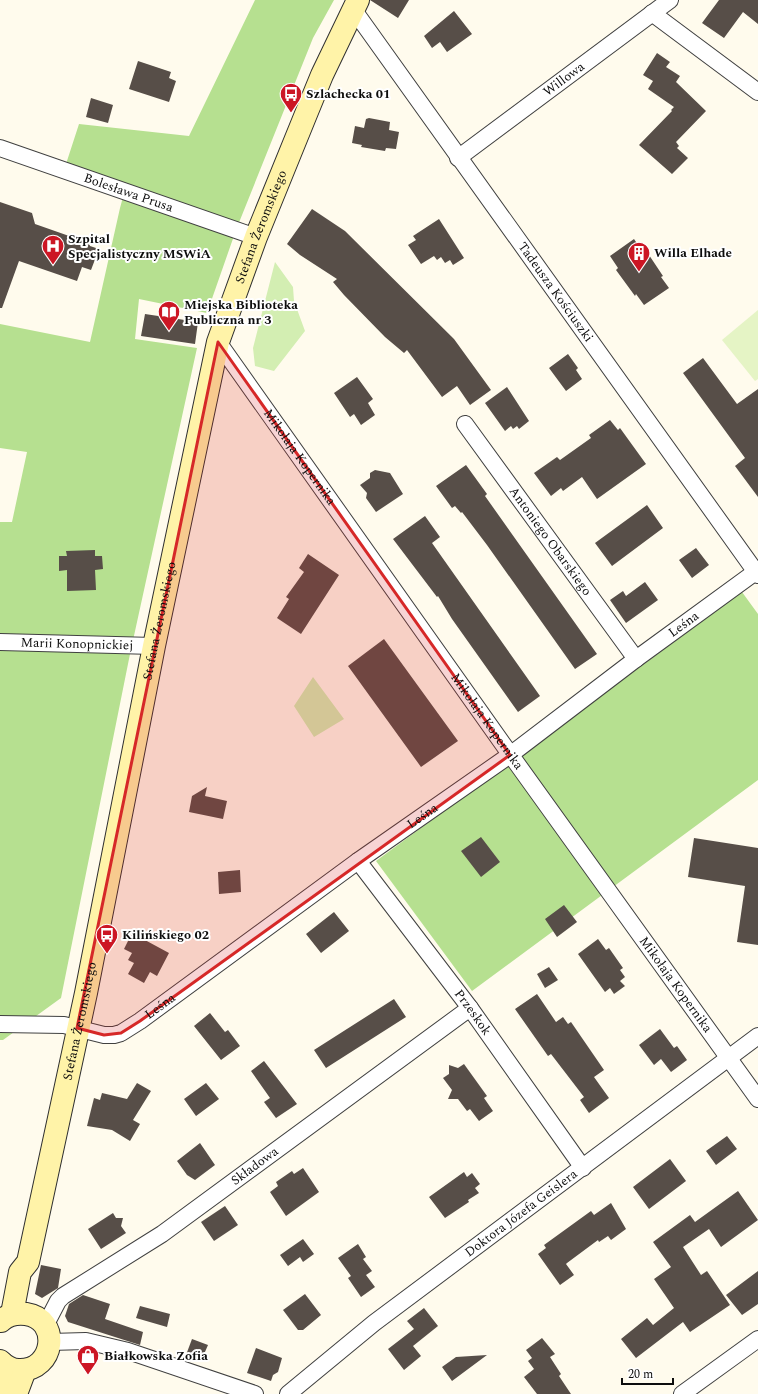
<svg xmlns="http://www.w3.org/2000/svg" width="758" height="1394" viewBox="0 0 758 1394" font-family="Spectral,serif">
	<rect width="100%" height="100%" fill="#fffbed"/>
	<path fill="#d3eeb2" d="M 275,262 L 293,287 L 294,301 L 305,331 L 274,371 L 255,366 L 253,348 Z
		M 313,677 L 344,719 L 314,737 L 294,706 Z"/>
	<path fill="#b6e090" d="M 255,0 L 334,0 L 313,38 L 236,230 L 207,313 L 139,299 L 135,339 L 197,348 L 130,654 L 61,998 L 3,1040 L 0,1040 L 0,522 L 12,522 L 27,452 L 0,448 L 0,324 L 90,342 L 120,208 L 126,186 L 66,164 L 79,124 L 189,136 Z
		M 742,592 L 758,614 L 758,780 L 472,991 L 376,861 Z"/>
	<path fill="#e5f4c5" d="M 758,310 L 758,379 L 755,381 L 722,340 Z"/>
	<path fill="#574e48" d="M 370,0 L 409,0 L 398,18 Z
		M 719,0 L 758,0 L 758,24 L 743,12 L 724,38 L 702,23 Z
		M 454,11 L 472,34 L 447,52 L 440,42 L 432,48 L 424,36 Z
		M 657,53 L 670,62 L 666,67 L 680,76 L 676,82 L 706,111 L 676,142 L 679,146 L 677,148 L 688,158 L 672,174 L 639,145 L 672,111 L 671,110 L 674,107 L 648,89 L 653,81 L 643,75 Z
		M 138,61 L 171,72 L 169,78 L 176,81 L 169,102 L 129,89 Z
		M 91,98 L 113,105 L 108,123 L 86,117 Z
		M 369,118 L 390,122 L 389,130 L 399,132 L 396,149 L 386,148 L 385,151 L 361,147 L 362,145 L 352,143 L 355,126 L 364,128 L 366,119 Z
		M 0,202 L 32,213 L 35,224 L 89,243 L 90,246 L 99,249 L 91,270 L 82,267 L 77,281 L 19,261 L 2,308 L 0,308 Z
		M 312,209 L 345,231 L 454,339 L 491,390 L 470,405 L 457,386 L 442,397 L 407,350 L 404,353 L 385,337 L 344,295 L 333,282 L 337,279 L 300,255 L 287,244 Z
		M 439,219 L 464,258 L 453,265 L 450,260 L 445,263 L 441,257 L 437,260 L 434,256 L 421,264 L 408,245 L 416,240 L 413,236 Z
		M 634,239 L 642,251 L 645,249 L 663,276 L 661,277 L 669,288 L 644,305 L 636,294 L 635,296 L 616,270 L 618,268 L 610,256 Z
		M 145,314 L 198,322 L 195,344 L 141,336 Z
		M 568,354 L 578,368 L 576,370 L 582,379 L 566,391 L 549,368 Z
		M 703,358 L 737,404 L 758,389 L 758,497 L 735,466 L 745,458 L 683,373 Z
		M 357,377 L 373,399 L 368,403 L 375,415 L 361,425 L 354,414 L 350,417 L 334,393 Z
		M 507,387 L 529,421 L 519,429 L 517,426 L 513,429 L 511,426 L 505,431 L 485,403 Z
		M 610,420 L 618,430 L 620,428 L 646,464 L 597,499 L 582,477 L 563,491 L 561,488 L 551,496 L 534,473 L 557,457 L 560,460 L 591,438 L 589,435 Z
		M 466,465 L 487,494 L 485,496 L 597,654 L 575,669 L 487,545 L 462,512 L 461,513 L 455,506 L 452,508 L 436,486 Z
		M 375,470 L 390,473 L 403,494 L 376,512 L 366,498 L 367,493 L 360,485 L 370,478 L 370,473 Z
		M 647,505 L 663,528 L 612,566 L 595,543 Z
		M 425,516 L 440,537 L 432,543 L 540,696 L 518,712 L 452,619 L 438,596 L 437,597 L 393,539 Z
		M 696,548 L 709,565 L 692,578 L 679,560 Z
		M 95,550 L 95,556 L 102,556 L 103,569 L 95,570 L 96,590 L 67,591 L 67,570 L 59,571 L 59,556 L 67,556 L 66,551 Z
		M 308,554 L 339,575 L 301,634 L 277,618 L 289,599 L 286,597 L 304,572 L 299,568 Z
		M 645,582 L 658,600 L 626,623 L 610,600 L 623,591 L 626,596 Z
		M 384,639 L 458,741 L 421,767 L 348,666 Z
		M 207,787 L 205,796 L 227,801 L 223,819 L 189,812 L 192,796 Z
		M 481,837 L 500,862 L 481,877 L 461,851 Z
		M 694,838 L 758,848 L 758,945 L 737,942 L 745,886 L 688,877 Z
		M 240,870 L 241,892 L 219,894 L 218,872 Z
		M 564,905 L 577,922 L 557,937 L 545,919 Z
		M 334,912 L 349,931 L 321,953 L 306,934 Z
		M 132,933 L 169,953 L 157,976 L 150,972 L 144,983 L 128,974 L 134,963 L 128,960 L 132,953 L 124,949 Z
		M 598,939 L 606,950 L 609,948 L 623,968 L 620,970 L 625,977 L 620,981 L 625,986 L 614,994 L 610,988 L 605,992 L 578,954 Z
		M 549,967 L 558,980 L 545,988 L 537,974 Z
		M 537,994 L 556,1022 L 563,1017 L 568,1024 L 571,1022 L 604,1070 L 594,1077 L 609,1098 L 589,1113 L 580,1100 L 584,1097 L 551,1054 L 548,1056 L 515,1009 Z
		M 394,999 L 406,1017 L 326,1068 L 314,1050 Z
		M 210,1013 L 225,1032 L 228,1030 L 240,1046 L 221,1060 L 194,1026 Z
		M 660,1029 L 674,1048 L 677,1046 L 687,1060 L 671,1072 L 661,1059 L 654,1065 L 639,1045 Z
		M 264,1061 L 297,1104 L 276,1118 L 264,1102 L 270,1098 L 251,1071 Z
		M 464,1064 L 487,1096 L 484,1098 L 493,1111 L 479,1121 L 470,1109 L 467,1111 L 458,1099 L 448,1099 L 452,1090 L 443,1078 L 449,1074 L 449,1065 L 458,1068 Z
		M 137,1083 L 151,1091 L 133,1120 L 140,1124 L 130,1141 L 112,1130 L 87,1126 L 94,1098 L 100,1100 L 102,1093 L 127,1099 Z
		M 206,1083 L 219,1099 L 196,1116 L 184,1099 Z
		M 727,1136 L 737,1149 L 716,1165 L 706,1151 Z
		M 200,1143 L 215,1165 L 195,1180 L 187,1175 L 177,1161 Z
		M 670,1159 L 686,1181 L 649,1209 L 633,1187 Z
		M 303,1168 L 319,1192 L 286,1216 L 270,1192 L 278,1186 L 276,1182 L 292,1171 L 294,1174 Z
		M 464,1172 L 467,1177 L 472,1173 L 480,1184 L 475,1188 L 479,1193 L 468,1200 L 469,1202 L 445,1218 L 429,1197 Z
		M 738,1191 L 758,1220 L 721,1247 L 709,1229 L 683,1247 L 701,1275 L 707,1271 L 730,1305 L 690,1332 L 683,1322 L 636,1358 L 621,1339 L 647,1318 L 653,1325 L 674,1308 L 654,1279 L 671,1267 L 653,1242 L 690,1215 L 695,1222 Z
		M 611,1203 L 626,1229 L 611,1240 L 608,1236 L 599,1242 L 598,1240 L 567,1263 L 566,1264 L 574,1275 L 560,1285 L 538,1254 L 546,1248 L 544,1245 L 591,1211 L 594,1215 Z
		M 225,1206 L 238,1225 L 214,1241 L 201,1222 Z
		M 113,1213 L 116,1218 L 123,1218 L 121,1226 L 126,1233 L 101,1249 L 88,1229 Z
		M 303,1239 L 314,1254 L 303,1262 L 300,1257 L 288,1266 L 280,1255 Z
		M 358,1244 L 366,1257 L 363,1259 L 372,1271 L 366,1275 L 375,1287 L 361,1297 L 348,1278 L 351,1276 L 338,1258 Z
		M 41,1265 L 61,1269 L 58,1288 L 42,1298 L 35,1294 Z
		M 758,1271 L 758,1304 L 742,1315 L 726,1295 Z
		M 305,1294 L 321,1315 L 303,1330 L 298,1330 L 283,1310 Z
		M 83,1295 L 110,1304 L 105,1319 L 143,1332 L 140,1345 L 68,1322 L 65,1316 L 69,1304 Z
		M 140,1306 L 170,1314 L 167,1327 L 136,1318 Z
		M 424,1308 L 438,1326 L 413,1346 L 421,1356 L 404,1370 L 388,1349 L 414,1329 L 407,1321 Z
		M 542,1338 L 555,1354 L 550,1357 L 561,1374 L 559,1376 L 571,1394 L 537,1394 L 524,1377 L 534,1369 L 528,1361 L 532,1358 L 526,1350 Z
		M 192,1339 L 208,1345 L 201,1361 L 186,1355 Z
		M 256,1348 L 282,1358 L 278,1372 L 273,1375 L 271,1381 L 247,1373 Z
		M 487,1355 L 452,1381 L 442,1367 L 456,1357 Z"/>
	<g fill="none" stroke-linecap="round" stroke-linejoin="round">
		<g stroke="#404040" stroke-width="18">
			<g id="minor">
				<path id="s1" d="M 353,9 L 758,575"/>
				<path d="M 652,13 L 758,92"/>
				<path id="s2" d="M 0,148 L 256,237"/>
				<path id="s3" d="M 458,158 L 670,0"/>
				<path id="s4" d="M 218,342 L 505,747 L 758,1099"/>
				<path id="s5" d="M 465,424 L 636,659"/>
				<path id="s6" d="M 0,642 L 154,646"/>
				<path id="s7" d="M 358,861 L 470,1008 L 583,1168"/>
				<path id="s8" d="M 0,1024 L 64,1025 L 104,1035 L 114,1035 L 121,1033 L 140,1021 L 358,861 L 510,755 L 636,659 L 758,570"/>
				<path id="s9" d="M 45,1326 L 58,1301 L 63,1296 L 162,1234 L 470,1008"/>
				<path d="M 50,1342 L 86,1341 L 128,1351 L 255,1394"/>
				<path id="s10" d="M 288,1394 L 374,1323 L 758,1036"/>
				<path d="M 682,1394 L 758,1339"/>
			</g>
		</g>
		<g stroke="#2f2f2f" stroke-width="24">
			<g id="secondary">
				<path id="s11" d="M 12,1314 L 20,1272 L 28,1262 L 86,993 L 154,646 L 218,342 L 256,237 L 304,119 L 322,75 L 358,0"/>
				<path d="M 0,1361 C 5,1366 12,1370 19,1370 C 55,1371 61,1319 26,1314 C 17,1313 8,1314 1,1321"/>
				<path d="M 0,1394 L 2,1376 L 2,1363"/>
				<path d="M 16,1394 L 25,1370"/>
			</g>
		</g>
		<use href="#minor" stroke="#fff" stroke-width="16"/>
		<use href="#secondary" stroke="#fff3a8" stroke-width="22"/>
	</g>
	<path fill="#d62828" fill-opacity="0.2" stroke="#d62828" stroke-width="3" stroke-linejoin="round" d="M 218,342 L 510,755 L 140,1021 L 121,1033 L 104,1035 L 77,1028 Z"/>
	<defs>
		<g id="bus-pin" transform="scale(1.15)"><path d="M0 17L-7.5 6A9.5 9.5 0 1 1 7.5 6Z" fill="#cc1624" stroke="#fff"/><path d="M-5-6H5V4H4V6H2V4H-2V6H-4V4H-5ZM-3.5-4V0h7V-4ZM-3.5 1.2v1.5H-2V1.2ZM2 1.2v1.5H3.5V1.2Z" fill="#fff"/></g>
		<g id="hospital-pin" transform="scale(1.15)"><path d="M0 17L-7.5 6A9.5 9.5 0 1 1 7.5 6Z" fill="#cc1624" stroke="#fff"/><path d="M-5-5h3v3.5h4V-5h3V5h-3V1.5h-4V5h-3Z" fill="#fff"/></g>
		<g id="building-pin" transform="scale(1.15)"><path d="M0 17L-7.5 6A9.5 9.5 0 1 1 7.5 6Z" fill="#cc1624" stroke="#fff"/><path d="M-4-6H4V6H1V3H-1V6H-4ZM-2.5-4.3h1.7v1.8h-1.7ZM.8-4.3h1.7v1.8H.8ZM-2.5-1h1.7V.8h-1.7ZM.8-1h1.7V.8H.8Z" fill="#fff"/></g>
		<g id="library-pin" transform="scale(1.15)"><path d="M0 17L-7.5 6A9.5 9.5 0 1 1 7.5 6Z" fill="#cc1624" stroke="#fff"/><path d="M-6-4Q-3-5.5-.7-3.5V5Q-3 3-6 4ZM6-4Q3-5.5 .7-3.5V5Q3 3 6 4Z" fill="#fff"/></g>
		<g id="shop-pin" transform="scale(1.15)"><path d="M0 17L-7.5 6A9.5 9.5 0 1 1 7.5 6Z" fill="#cc1624" stroke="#fff"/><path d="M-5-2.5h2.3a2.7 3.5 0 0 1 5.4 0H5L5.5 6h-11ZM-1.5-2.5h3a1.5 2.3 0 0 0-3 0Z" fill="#fff"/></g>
	</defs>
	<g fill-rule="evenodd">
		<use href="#bus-pin" x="291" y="94"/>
		<use href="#hospital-pin" x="53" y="246"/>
		<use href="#building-pin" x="639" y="253"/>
		<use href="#library-pin" x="169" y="312"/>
		<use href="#bus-pin" x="107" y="935"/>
		<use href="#shop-pin" x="88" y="1356"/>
	</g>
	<g text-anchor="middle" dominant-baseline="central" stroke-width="4" stroke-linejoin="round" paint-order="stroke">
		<g font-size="13" fill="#0d0d0d" stroke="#fff">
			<text stroke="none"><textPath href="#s3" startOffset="132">Willowa</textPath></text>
			<text stroke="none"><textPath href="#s2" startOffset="136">Bolesława Prusa</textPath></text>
			<text stroke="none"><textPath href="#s11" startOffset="1118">Stefana Żeromskiego</textPath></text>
			<text stroke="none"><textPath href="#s1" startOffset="348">Tadeusza Kościuszki</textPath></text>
			<text stroke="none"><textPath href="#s4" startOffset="141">Mikołaja Kopernika</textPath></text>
			<text stroke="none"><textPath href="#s5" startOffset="145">Antoniego Obarskiego</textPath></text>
			<text stroke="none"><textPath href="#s11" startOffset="710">Stefana Żeromskiego</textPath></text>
			<text stroke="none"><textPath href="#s8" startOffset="818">Leśna</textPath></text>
			<text stroke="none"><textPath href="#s6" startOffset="77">Marii Konopnickiej</textPath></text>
			<text stroke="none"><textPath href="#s4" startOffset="465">Mikołaja Kopernika</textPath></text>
			<text stroke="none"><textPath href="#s8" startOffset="494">Leśna</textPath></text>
			<text stroke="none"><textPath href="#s4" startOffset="789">Mikołaja Kopernika</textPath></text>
			<text stroke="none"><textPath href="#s8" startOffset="170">Leśna</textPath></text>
			<text stroke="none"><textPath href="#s7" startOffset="190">Przeskok</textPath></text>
			<text stroke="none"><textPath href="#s11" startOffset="302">Stefana Żeromskiego</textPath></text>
			<text stroke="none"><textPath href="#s9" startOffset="267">Składowa</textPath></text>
			<text stroke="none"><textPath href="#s10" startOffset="295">Doktora Józefa Geislera</textPath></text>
		</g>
		<g font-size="13" font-weight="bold" fill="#0d0d0d" stroke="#fff" text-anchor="start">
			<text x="306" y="94">Szlachecka 01</text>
			<text x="68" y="239">Szpital<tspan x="68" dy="15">Specjalistyczny MSWiA</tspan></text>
			<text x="654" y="253">Willa Elhade</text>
			<text x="184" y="305">Miejska Biblioteka<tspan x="184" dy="15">Publiczna nr 3</tspan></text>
			<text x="122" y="935">Kilińskiego 02</text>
			<text x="104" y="1356">Białkowska Zofia</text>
		</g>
	</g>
	<path d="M622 1378v6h51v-6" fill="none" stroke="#0d0d0d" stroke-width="2"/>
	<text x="628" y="1378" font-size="12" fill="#0d0d0d" stroke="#ffffff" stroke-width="3" paint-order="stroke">20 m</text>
</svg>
